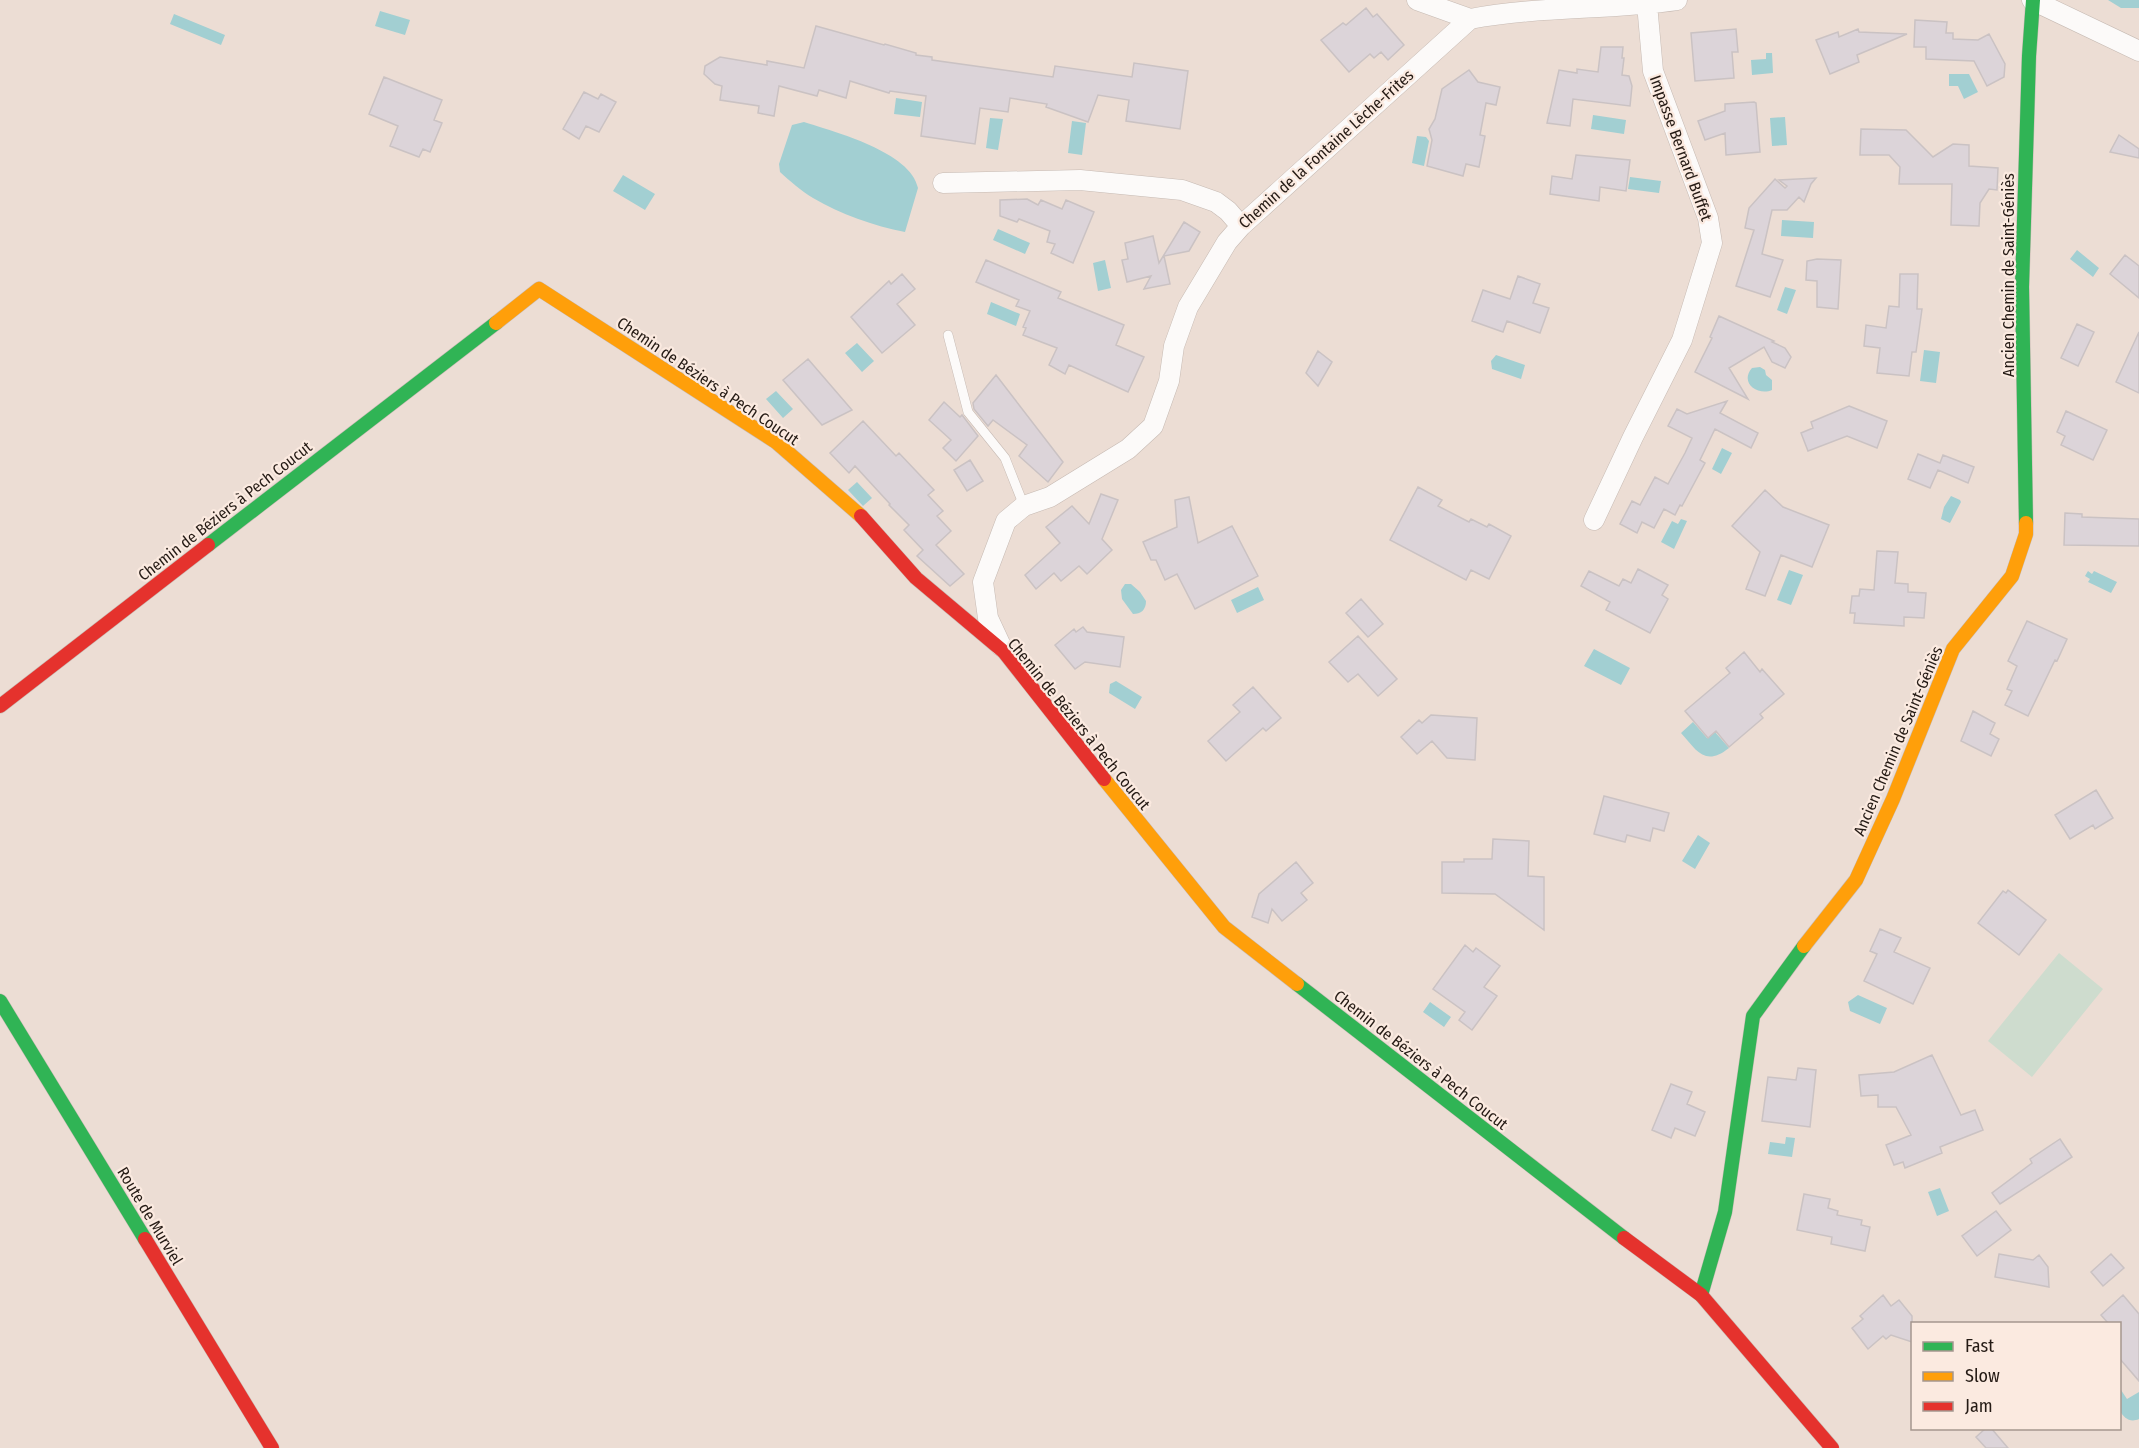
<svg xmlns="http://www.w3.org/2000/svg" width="2139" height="1448" viewBox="0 0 2139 1448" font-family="'Fira Sans Condensed',sans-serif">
	<rect width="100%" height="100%" fill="#ecddd4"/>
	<path fill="#cedcce" d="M 2059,953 L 2103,989 L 2032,1077 L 1988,1041 Z"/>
	<path fill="#a2cfd2" d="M 2108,0 L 2139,0 L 2139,8 L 2121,8 Z
		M 380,11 L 410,20 L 405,35 L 375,26 Z
		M 174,14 L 225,35 L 221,45 L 170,24 Z
		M 1766,53 L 1772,53 L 1773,73 L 1752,75 L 1751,60 L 1766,59 Z
		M 1949,74 L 1969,74 L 1978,92 L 1964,99 L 1958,86 L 1949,86 Z
		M 896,98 L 922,102 L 920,117 L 894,114 Z
		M 1593,115 L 1626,120 L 1624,134 L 1591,129 Z
		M 1785,117 L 1787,145 L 1772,146 L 1770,118 Z
		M 990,118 L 1003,119 L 998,150 L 986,148 Z
		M 1072,121 L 1086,123 L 1082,155 L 1068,153 Z
		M 804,122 C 835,132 911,152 918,188 L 905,232 C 874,226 840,214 813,198 C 801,191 790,181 780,172 L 779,164 L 792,125 Z
		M 1417,136 L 1426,137 L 1429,141 L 1424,166 L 1412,163 Z
		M 623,175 L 655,194 L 645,210 L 613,191 Z
		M 1630,177 L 1661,181 L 1659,193 L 1628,189 Z
		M 1782,220 L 1814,222 L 1813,238 L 1781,236 Z
		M 998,229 L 1030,243 L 1025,254 L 993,240 Z
		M 2077,250 L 2099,268 L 2093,277 L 2070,259 Z
		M 1105,260 L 1111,288 L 1098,291 L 1093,263 Z
		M 1785,287 L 1796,290 L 1787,314 L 1777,310 Z
		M 991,302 L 1020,314 L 1016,326 L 987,314 Z
		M 857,343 L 874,361 L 862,372 L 845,353 Z
		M 1924,350 L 1940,352 L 1936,383 L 1920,381 Z
		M 1496,355 L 1525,365 L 1521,379 L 1492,369 L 1491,361 Z
		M 1760,367 L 1765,370 L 1766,375 L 1772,380 L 1772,390 C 1758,396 1739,383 1752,368 Z
		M 776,391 L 793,409 L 783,418 L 766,399 Z
		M 1722,448 L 1732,453 L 1721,474 L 1712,469 Z
		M 857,482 L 872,498 L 863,506 L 848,490 Z
		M 1951,496 L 1960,500 L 1961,502 L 1950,523 L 1941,519 L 1944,507 Z
		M 1681,519 L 1687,521 L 1674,549 L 1661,542 L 1672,521 L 1678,524 Z
		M 1789,570 L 1803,575 L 1791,605 L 1777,600 Z
		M 2088,571 L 2092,574 L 2094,571 L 2117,582 L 2111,593 L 2088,582 L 2090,579 L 2085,576 Z
		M 1125,584 L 1131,584 L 1140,592 L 1146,601 C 1146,610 1141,614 1133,614 L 1122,599 L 1121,590 Z
		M 1258,587 L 1264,600 L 1237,613 L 1231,600 Z
		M 1594,649 L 1630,668 L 1621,685 L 1584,666 Z
		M 1116,681 L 1142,697 L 1135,709 L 1109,693 L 1110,684 Z
		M 1693,722 L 1707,738 L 1715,732 L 1729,748 C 1705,767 1697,751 1681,733 Z
		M 1698,835 L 1710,843 L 1695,869 L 1682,861 Z
		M 1858,995 L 1887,1008 L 1880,1024 L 1850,1011 L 1848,1002 Z
		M 1430,1002 L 1451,1017 L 1444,1027 L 1423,1012 Z
		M 1786,1137 L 1795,1138 L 1792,1157 L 1768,1154 L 1770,1142 L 1785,1144 Z
		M 1940,1188 L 1949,1211 L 1937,1216 L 1928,1192 Z
		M 2121,1390 L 2127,1399 L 2139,1392 L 2139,1419 C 2130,1423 2124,1418 2120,1411 L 2120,1391 Z"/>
	<path fill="#dcd4d9" stroke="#cac2c3" stroke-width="1.5" d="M 1366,8 L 1373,17 L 1377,14 L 1404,45 L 1388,60 L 1381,52 L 1374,58 L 1370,54 L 1349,72 L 1321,40 L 1343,23 L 1346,25 Z
		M 1915,20 L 1947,22 L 1946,33 L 1953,33 L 1953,39 L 1978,40 L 1989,34 L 2005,64 L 2004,77 L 1987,86 L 1974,61 L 1926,59 L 1926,47 L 1914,47 Z
		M 816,26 L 884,45 L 885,44 L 916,53 L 916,55 L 932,57 L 932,60 L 1053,77 L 1055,66 L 1132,77 L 1134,63 L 1188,71 L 1180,129 L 1126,121 L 1129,100 L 1098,95 L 1088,122 L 1046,107 L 1047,104 L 1010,98 L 1008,112 L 980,108 L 975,144 L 921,136 L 926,96 L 890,91 L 889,93 L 850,81 L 846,98 L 819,90 L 817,96 L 779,86 L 774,116 L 758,113 L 759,106 L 720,100 L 722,86 L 715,84 L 704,74 L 705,66 L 720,57 L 767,65 L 767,61 L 804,68 Z
		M 1736,29 L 1738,52 L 1732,52 L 1734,78 L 1695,81 L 1691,33 Z
		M 1858,29 L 1859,32 L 1907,34 L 1857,55 L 1859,62 L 1830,74 L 1816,40 L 1838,32 L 1839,37 Z
		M 1601,47 L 1623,47 L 1622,58 L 1624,58 L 1622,75 L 1629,76 L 1632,86 L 1630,106 L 1573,99 L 1570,126 L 1547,123 L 1559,70 L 1577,73 L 1577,69 L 1598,72 Z
		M 1469,70 L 1478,82 L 1500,87 L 1496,105 L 1486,103 L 1480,135 L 1485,136 L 1479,167 L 1466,164 L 1463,176 L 1427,166 L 1432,140 L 1429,129 L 1435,119 L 1442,89 Z
		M 384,77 L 442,100 L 434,120 L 442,123 L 430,152 L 423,149 L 419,157 L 390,146 L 398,126 L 369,114 Z
		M 584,92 L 598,99 L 601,94 L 616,102 L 599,132 L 586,126 L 579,139 L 563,129 Z
		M 1754,102 L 1756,103 L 1760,152 L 1726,155 L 1725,133 L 1705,140 L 1698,121 L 1725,111 L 1725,104 Z
		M 1861,129 L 1906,130 L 1933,157 L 1953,144 L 1969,145 L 1969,166 L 1998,168 L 1997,190 L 1989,189 L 1980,203 L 1979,226 L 1951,225 L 1952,184 L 1899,184 L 1900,167 L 1889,155 L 1860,155 Z
		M 2119,135 L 2139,149 L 2139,158 L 2110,152 Z
		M 1576,155 L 1630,160 L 1626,191 L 1600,187 L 1599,201 L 1550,194 L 1552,176 L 1572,179 Z
		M 1816,178 L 1811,184 L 1804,202 L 1799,197 L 1787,210 L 1772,210 L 1762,254 L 1783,260 L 1770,297 L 1736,286 L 1754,230 L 1745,228 L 1749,208 L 1775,179 L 1785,188 L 1787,186 L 1779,180 Z
		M 1027,199 L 1038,205 L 1041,200 L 1062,209 L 1066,200 L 1094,212 L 1073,263 L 1051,253 L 1055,244 L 1047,242 L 1050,231 L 1019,219 L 1017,222 L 1000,216 L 1000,200 Z
		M 1184,222 L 1200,232 L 1189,251 L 1164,256 L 1170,284 L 1144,289 L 1151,276 L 1127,282 L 1122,260 L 1128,259 L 1125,243 L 1153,236 L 1159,263 Z
		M 2125,255 L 2139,266 L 2139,298 L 2110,274 Z
		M 1817,259 L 1841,260 L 1838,309 L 1817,307 L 1817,281 L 1806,280 L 1807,261 Z
		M 986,260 L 1061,292 L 1058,298 L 1124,325 L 1116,345 L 1144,357 L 1128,392 L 1069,365 L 1065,374 L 1049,365 L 1057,348 L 1023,335 L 1026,328 L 1023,327 L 1030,311 L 1016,306 L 1019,300 L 976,282 Z
		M 902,274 L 915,289 L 897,304 L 915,325 L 882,353 L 851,317 L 889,281 L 891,284 Z
		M 1900,274 L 1918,274 L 1917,309 L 1922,309 L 1916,352 L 1912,352 L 1909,376 L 1877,373 L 1880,348 L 1864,346 L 1866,325 L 1886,328 L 1889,306 L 1899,307 Z
		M 1518,276 L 1540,284 L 1533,303 L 1549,308 L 1540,333 L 1507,321 L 1503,332 L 1472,321 L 1483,290 L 1510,299 Z
		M 1719,316 L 1774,341 L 1772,342 L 1785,348 L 1791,357 L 1785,368 L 1772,362 L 1764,347 L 1729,368 L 1748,399 L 1695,372 L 1712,338 L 1710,337 Z
		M 2077,324 L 2094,332 L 2078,366 L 2061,358 Z
		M 2139,332 L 2139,393 L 2116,382 Z
		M 1318,351 L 1332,362 L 1318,386 L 1306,373 Z
		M 808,359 L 852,410 L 822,425 L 783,380 Z
		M 996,375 L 1063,462 L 1048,482 L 1019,456 L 1027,445 L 993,420 L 988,426 L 974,409 L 973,403 Z
		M 1727,401 L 1720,413 L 1758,433 L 1751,448 L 1715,429 L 1700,460 L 1705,463 L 1682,506 L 1680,505 L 1675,515 L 1664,509 L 1654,528 L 1642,522 L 1637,533 L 1620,524 L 1632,501 L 1640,505 L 1655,477 L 1668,484 L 1685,453 L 1692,438 L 1668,426 L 1677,409 L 1687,414 Z
		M 944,402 L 960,417 L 962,415 L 978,436 L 956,461 L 943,448 L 951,440 L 929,420 Z
		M 1849,406 L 1887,421 L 1877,448 L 1847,436 L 1808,451 L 1801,433 L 1813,428 L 1811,422 Z
		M 2066,411 L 2107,430 L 2093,460 L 2061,445 L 2065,436 L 2057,432 Z
		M 863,421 L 896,456 L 899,453 L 934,490 L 928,495 L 943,511 L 937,516 L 951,531 L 936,545 L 964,574 L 950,586 L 917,556 L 923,550 L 904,530 L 909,525 L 889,505 L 890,504 L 855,466 L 849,473 L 830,453 Z
		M 1918,454 L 1940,463 L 1943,455 L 1974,467 L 1968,483 L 1938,470 L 1930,488 L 1908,479 Z
		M 970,460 L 983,481 L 967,491 L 954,470 Z
		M 1418,487 L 1442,500 L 1438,506 L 1469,522 L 1471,519 L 1487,527 L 1489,524 L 1511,536 L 1489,579 L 1471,570 L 1466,580 L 1390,540 Z
		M 1765,490 L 1783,507 L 1829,525 L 1812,567 L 1781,555 L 1765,596 L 1746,589 L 1760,552 L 1732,526 Z
		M 1101,494 L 1118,500 L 1102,539 L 1112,550 L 1087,574 L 1079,566 L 1061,581 L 1054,573 L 1036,589 L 1025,575 L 1060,543 L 1046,527 L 1072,506 L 1089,524 Z
		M 1189,497 L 1198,543 L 1232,526 L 1258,576 L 1195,609 L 1177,574 L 1165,580 L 1156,560 L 1151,560 L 1143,542 L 1177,527 L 1175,500 Z
		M 2065,513 L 2082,514 L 2082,517 L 2139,519 L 2139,546 L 2064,545 Z
		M 1877,551 L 1898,552 L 1895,583 L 1908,584 L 1908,592 L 1926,593 L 1924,618 L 1904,617 L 1904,626 L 1854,623 L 1855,613 L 1850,613 L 1852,596 L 1859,596 L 1860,589 L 1874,590 Z
		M 1638,569 L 1668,585 L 1662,595 L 1668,599 L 1650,633 L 1606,610 L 1610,602 L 1581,586 L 1589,571 L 1619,586 L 1623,579 L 1631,583 Z
		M 1361,599 L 1383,624 L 1368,637 L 1346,613 Z
		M 2027,621 L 2067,639 L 2057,661 L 2055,660 L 2028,716 L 2005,705 L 2012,691 L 2007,689 L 2017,666 L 2008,661 Z
		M 1083,627 L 1087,632 L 1124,637 L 1120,667 L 1085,662 L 1075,669 L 1055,645 L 1074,629 L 1076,632 Z
		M 1358,636 L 1397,679 L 1378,696 L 1358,674 L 1348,682 L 1329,662 Z
		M 1744,652 L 1760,672 L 1762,669 L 1784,694 L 1760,714 L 1763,718 L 1729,747 L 1716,731 L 1708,738 L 1685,711 L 1730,673 L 1726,668 Z
		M 1253,687 L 1281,718 L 1266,731 L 1263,728 L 1226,761 L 1208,741 L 1240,712 L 1233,705 Z
		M 1973,711 L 1995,723 L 1990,734 L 1999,739 L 1991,756 L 1961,741 Z
		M 1431,715 L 1477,718 L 1475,760 L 1447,758 L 1432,741 L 1417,754 L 1401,737 L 1419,720 L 1422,723 Z
		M 2096,790 L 2113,818 L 2095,829 L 2093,825 L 2070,839 L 2055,815 Z
		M 1604,796 L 1669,813 L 1664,831 L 1653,828 L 1650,841 L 1627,835 L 1625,842 L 1594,834 Z
		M 1493,839 L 1529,841 L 1528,876 L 1544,877 L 1544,930 L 1495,894 L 1442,893 L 1442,862 L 1464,862 L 1464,859 L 1492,859 Z
		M 1296,862 L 1313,883 L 1301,893 L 1307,900 L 1282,921 L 1272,909 L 1268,923 L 1252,917 L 1259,894 Z
		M 2008,890 L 2046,920 L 2019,955 L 1978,923 L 2003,891 L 2006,893 Z
		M 1880,929 L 1901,938 L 1894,952 L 1930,968 L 1913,1004 L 1864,981 L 1877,954 L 1870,951 Z
		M 1465,945 L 1473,952 L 1476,948 L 1500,966 L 1484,987 L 1497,996 L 1472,1030 L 1459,1020 L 1465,1012 L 1433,989 Z
		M 1932,1055 L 1961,1115 L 1975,1110 L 1983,1130 L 1940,1147 L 1942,1153 L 1905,1168 L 1903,1162 L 1894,1165 L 1886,1145 L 1911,1135 L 1896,1107 L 1878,1107 L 1878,1095 L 1861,1096 L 1859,1075 L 1894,1072 Z
		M 1798,1068 L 1816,1070 L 1810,1127 L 1762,1121 L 1768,1077 L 1796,1080 Z
		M 1671,1084 L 1692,1092 L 1687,1104 L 1705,1112 L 1695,1136 L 1675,1128 L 1671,1138 L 1652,1130 Z
		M 2060,1139 L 2072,1157 L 2000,1204 L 1992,1193 L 2032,1163 L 2030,1159 Z
		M 1804,1194 L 1830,1199 L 1828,1208 L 1838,1211 L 1837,1215 L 1862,1220 L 1861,1225 L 1870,1227 L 1865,1251 L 1831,1244 L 1832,1237 L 1797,1230 Z
		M 1996,1211 L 2011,1230 L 1977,1256 L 1962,1236 Z
		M 1999,1254 L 2033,1260 L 2039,1255 L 2048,1267 L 2049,1287 L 1995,1277 Z
		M 2111,1254 L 2124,1268 L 2103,1286 L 2091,1272 Z
		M 1883,1295 L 1891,1306 L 1899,1300 L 1912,1316 L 1912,1342 L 1891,1335 L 1886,1339 L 1883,1336 L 1868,1349 L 1852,1328 L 1863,1319 L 1860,1316 Z
		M 2123,1295 L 2139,1314 L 2139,1381 L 2120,1359 L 2120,1323 L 2108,1323 L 2101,1315 Z
		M 1986,1428 L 1991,1428 L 2008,1448 L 1986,1448 L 1976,1437 Z"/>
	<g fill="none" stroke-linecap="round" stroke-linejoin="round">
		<g stroke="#c6bab3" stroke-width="10">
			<path id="lane" d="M 948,335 L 968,412 L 1005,458 L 1024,506"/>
		</g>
		<g stroke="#c6bab3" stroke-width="21">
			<path id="street" d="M 1417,0 L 1470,19
				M 2032,0 L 2139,51
				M 943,183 L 1080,180 L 1182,190 L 1216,202 L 1228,211 L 1241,226
				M 1594,520 L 1633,437 L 1682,340 L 1712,243 L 1708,218 L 1653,71 L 1647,4
				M 1001,646 L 988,618 L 983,582 L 1006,521 L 1024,506 L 1050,497 L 1128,449 L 1153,426 L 1169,381 L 1174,346 L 1188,307 L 1227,242 L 1241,226 L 1470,19 C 1538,6 1608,10 1677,0"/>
		</g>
		<g stroke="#c6bab3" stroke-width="15">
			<path id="fast" d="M 2026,523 L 2022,287 L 2029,56 L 2033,0
				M 208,545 L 496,323
				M 1297,984 L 1624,1238
				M 0,1001 L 145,1239
				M 1701,1295 L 1725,1212 L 1753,1016 L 1804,946"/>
		</g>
		<g stroke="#c6bab3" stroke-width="15">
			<path id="slow" d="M 496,323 L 539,289 L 776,442 L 861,516
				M 1104,779 L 1224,927 L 1297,984
				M 1804,946 L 1856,880 L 1893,799 L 1953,649 L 2012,576 L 2026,534 L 2026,523"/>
		</g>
		<g stroke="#c6bab3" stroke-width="15">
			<path id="jam" d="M 861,516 L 916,578 L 1004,652 L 1104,779
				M 0,706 L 208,545
				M 1624,1238 L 1701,1295 L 1832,1448
				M 145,1239 L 272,1448"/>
		</g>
		<use href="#lane" stroke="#fcfaf9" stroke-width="9"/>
		<use href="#street" stroke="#fcfaf9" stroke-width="20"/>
		<use href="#fast" stroke="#30b455" stroke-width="14"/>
		<use href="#slow" stroke="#ff9f0a" stroke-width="14"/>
		<use href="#jam" stroke="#e5322d" stroke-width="14"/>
	</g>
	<g text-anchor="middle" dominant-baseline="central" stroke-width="4.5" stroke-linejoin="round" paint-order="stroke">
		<g font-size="16" fill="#241a14" stroke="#fbeae0">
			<text transform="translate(1681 148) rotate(70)">Impasse Bernard Buffet</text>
			<text transform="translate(1326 149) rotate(-42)">Chemin de la Fontaine Lèche-Frites</text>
			<text transform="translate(2008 275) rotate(-90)">Ancien Chemin de Saint-Géniès</text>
			<text transform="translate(708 381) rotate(34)">Chemin de Béziers à Pech Coucut</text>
			<text transform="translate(225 511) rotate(-38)">Chemin de Béziers à Pech Coucut</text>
			<text transform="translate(1079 724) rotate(51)">Chemin de Béziers à Pech Coucut</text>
			<text transform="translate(1898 741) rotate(-67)">Ancien Chemin de Saint-Géniès</text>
			<text transform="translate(1421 1060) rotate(38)">Chemin de Béziers à Pech Coucut</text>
			<text transform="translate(150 1216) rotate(59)">Route de Murviel</text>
		</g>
	</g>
	<rect x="1911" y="1322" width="210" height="108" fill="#fbeae0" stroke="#a5978e" stroke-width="1.5"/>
	<rect x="1923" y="1342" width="30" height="9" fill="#30b455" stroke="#a5978e" stroke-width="1.5"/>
	<text x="1965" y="1352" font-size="18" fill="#241a14">Fast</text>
	<rect x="1923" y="1372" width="30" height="9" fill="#ff9f0a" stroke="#a5978e" stroke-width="1.5"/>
	<text x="1965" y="1382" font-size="18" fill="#241a14">Slow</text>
	<rect x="1923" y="1402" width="30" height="9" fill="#e5322d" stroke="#a5978e" stroke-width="1.5"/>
	<text x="1965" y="1412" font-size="18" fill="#241a14">Jam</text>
</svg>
